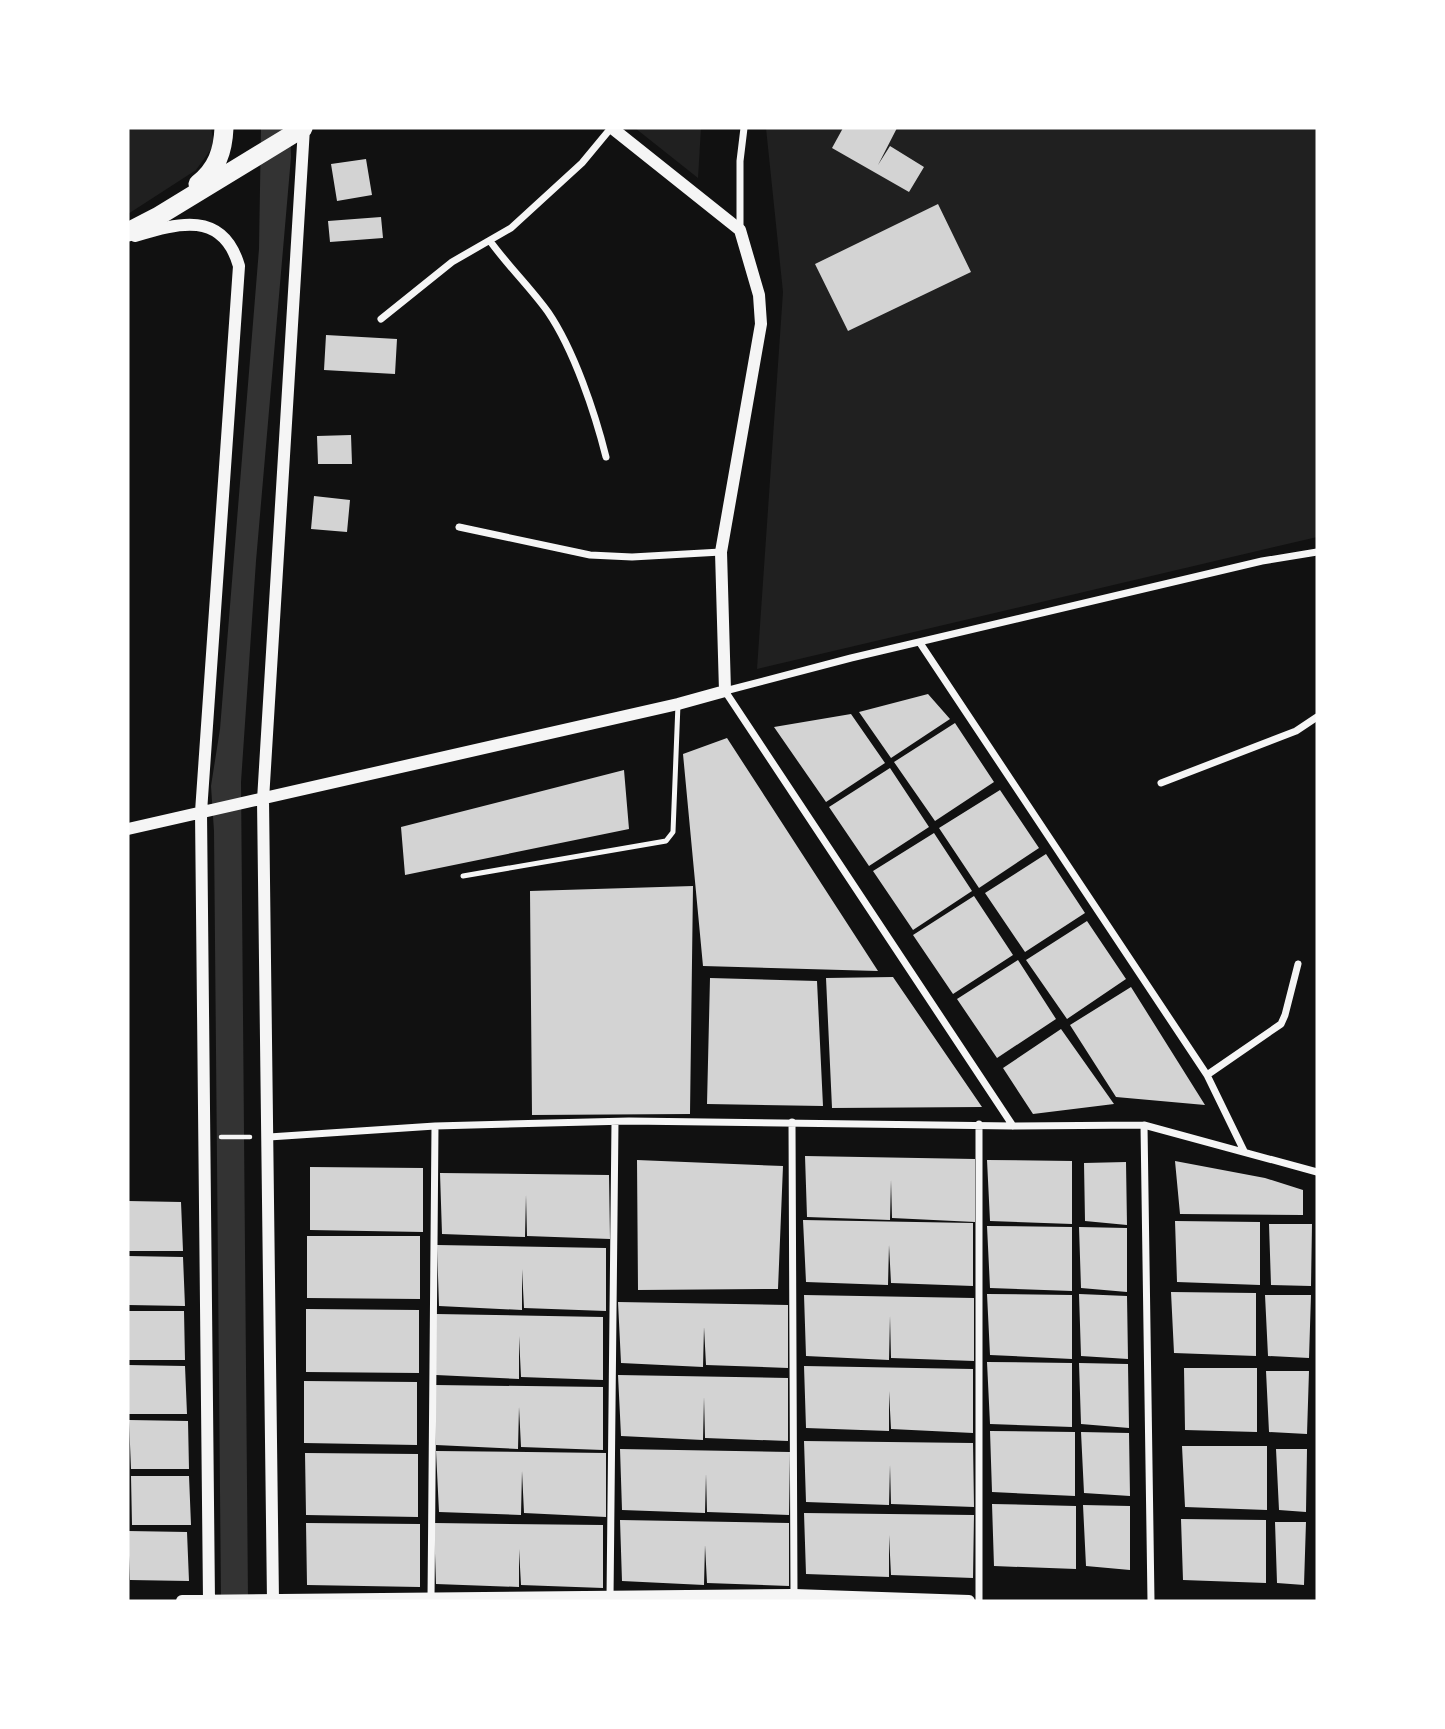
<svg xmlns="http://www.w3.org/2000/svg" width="1445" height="1729" viewBox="0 0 1445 1729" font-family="'PT Serif',serif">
	<rect width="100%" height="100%" fill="#111"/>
	<path fill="#202020" d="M 128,128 L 211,128 L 214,145 L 196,170 L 128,214 Z
		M 635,128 L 701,128 L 698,178 Z
		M 766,128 L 1317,128 L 1317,537 L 757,669 L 783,292 Z"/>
	<path fill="#333" d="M 261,128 L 290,128 L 291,157 L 256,561 L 241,782 L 248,1601 L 221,1601 L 214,831 L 211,786 L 220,729 L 259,249 Z"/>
	<path fill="#d3d3d3" d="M 843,128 L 897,128 L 878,165 L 890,146 L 924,167 L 909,192 L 832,148 Z
		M 366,159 L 372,195 L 337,201 L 331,164 Z
		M 938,204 L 971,272 L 848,331 L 815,264 Z
		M 381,217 L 383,238 L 330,242 L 328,221 Z
		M 326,335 L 397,339 L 395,374 L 324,370 Z
		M 351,435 L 352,464 L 318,464 L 317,436 Z
		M 314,496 L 350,500 L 347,532 L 311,529 Z
		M 928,694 L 950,719 L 891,758 L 859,712 Z
		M 851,714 L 885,763 L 826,802 L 774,727 Z
		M 955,723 L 994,782 L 935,821 L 894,762 Z
		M 727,738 L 878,971 L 703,966 L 683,754 Z
		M 890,768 L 929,827 L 869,866 L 829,807 Z
		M 624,770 L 629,829 L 405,875 L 401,827 Z
		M 1000,790 L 1039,848 L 979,888 L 939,828 Z
		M 934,833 L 972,891 L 913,930 L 873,871 Z
		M 1046,854 L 1085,913 L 1025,952 L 985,893 Z
		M 693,886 L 690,1114 L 532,1115 L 530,891 Z
		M 974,896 L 1013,955 L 953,994 L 913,935 Z
		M 1087,921 L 1126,979 L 1067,1019 L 1026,960 Z
		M 1018,960 L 1056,1019 L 997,1058 L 957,999 Z
		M 893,977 L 982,1107 L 832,1108 L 826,978 Z
		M 710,978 L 817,981 L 823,1106 L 707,1104 Z
		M 1131,987 L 1205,1105 L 1116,1097 L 1070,1025 Z
		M 1061,1029 L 1114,1104 L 1033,1114 L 1003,1068 Z
		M 805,1156 L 975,1159 L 975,1222 L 892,1218 L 891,1180 L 890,1220 L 807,1217 Z
		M 637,1160 L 783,1166 L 778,1289 L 638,1290 Z
		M 987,1160 L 1072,1161 L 1072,1224 L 990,1221 Z
		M 1175,1161 L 1265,1178 L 1303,1190 L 1303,1215 L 1180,1214 Z
		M 1126,1162 L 1127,1225 L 1085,1221 L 1084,1163 Z
		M 310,1167 L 423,1168 L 423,1232 L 310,1230 Z
		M 440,1173 L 609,1175 L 610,1239 L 527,1236 L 526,1195 L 525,1237 L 442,1234 Z
		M 128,1201 L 181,1202 L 183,1251 L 128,1251 Z
		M 803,1220 L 973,1223 L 973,1286 L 891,1283 L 889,1245 L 888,1285 L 806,1282 Z
		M 1175,1221 L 1260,1222 L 1260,1285 L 1177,1282 Z
		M 1269,1224 L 1312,1224 L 1311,1286 L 1271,1285 Z
		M 987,1226 L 1072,1227 L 1072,1291 L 990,1288 Z
		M 1079,1227 L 1127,1228 L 1127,1292 L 1081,1288 Z
		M 307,1236 L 420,1236 L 420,1299 L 307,1298 Z
		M 437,1245 L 606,1248 L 606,1311 L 524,1308 L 522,1269 L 522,1310 L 439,1306 Z
		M 128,1256 L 183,1257 L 185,1306 L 128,1305 Z
		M 1171,1292 L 1256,1293 L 1256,1356 L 1174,1353 Z
		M 987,1294 L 1072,1295 L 1072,1359 L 990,1355 Z
		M 1079,1294 L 1127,1296 L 1128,1359 L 1081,1356 Z
		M 804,1295 L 974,1298 L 974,1361 L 891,1358 L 890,1316 L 889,1360 L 806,1356 Z
		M 1265,1295 L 1311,1295 L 1309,1358 L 1268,1356 Z
		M 618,1302 L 788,1305 L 788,1368 L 706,1365 L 704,1327 L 703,1367 L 621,1363 Z
		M 306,1309 L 419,1310 L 419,1373 L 306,1372 Z
		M 128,1311 L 184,1311 L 185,1360 L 128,1360 Z
		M 436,1314 L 603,1317 L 603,1380 L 521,1377 L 519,1336 L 519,1379 L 436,1375 Z
		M 987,1362 L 1072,1363 L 1072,1427 L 990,1424 Z
		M 1079,1363 L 1128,1364 L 1129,1428 L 1081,1424 Z
		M 128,1365 L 185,1366 L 187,1414 L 128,1414 Z
		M 804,1366 L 973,1369 L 973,1433 L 891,1429 L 889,1391 L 889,1431 L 806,1428 Z
		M 1184,1368 L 1257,1368 L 1257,1432 L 1185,1430 Z
		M 1266,1371 L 1309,1371 L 1307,1434 L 1269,1432 Z
		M 618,1375 L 788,1378 L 788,1441 L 705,1438 L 704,1397 L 703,1440 L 621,1436 Z
		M 304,1381 L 417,1382 L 417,1445 L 304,1443 Z
		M 435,1385 L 603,1387 L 603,1450 L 521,1447 L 519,1407 L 518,1449 L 436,1445 Z
		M 129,1420 L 188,1421 L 189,1469 L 131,1469 Z
		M 990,1431 L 1075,1432 L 1075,1496 L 992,1492 Z
		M 1081,1432 L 1129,1433 L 1130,1496 L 1084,1493 Z
		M 804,1441 L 973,1443 L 974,1507 L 891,1504 L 890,1465 L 889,1505 L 806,1502 Z
		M 1182,1446 L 1267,1446 L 1267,1510 L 1185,1507 Z
		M 620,1449 L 790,1452 L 789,1515 L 707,1512 L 706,1474 L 705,1513 L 622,1510 Z
		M 1276,1449 L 1307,1449 L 1306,1512 L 1279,1510 Z
		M 436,1451 L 606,1453 L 606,1517 L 524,1513 L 522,1471 L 521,1515 L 439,1512 Z
		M 305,1453 L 418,1454 L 418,1517 L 306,1515 Z
		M 131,1476 L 189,1476 L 191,1525 L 132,1525 Z
		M 992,1504 L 1076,1506 L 1076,1569 L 994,1566 Z
		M 1083,1505 L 1130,1506 L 1130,1570 L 1086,1566 Z
		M 804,1513 L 974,1515 L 973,1578 L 891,1575 L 889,1535 L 889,1577 L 806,1574 Z
		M 1181,1519 L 1266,1520 L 1266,1583 L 1183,1580 Z
		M 620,1520 L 789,1523 L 789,1586 L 707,1583 L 705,1545 L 704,1585 L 622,1581 Z
		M 1275,1522 L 1306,1522 L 1304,1585 L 1277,1583 Z
		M 306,1523 L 420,1524 L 420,1587 L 307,1585 Z
		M 434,1523 L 603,1525 L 603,1588 L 521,1585 L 519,1549 L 519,1587 L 436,1584 Z
		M 128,1531 L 187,1532 L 189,1581 L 130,1580 Z"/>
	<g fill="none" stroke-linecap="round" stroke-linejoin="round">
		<path stroke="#f5f5f5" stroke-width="4.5" d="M 221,1137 L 250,1137"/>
		<path stroke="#f5f5f5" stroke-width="5" d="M 463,876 L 666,841 L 673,832 L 678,704"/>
		<path stroke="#f5f5f5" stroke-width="7" d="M 740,228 L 740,161 L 744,128
			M 490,241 C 508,266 530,287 548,312 C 574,350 595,413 606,457
			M 381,319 L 452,262 L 511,228 L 582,163 L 611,128
			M 459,527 L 590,555 L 632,557 L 721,552
			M 920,643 L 1207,1075 L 1244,1151
			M 1161,783 L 1296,731 L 1317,717
			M 1207,1075 L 1281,1024 L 1285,1015 L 1298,964
			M 792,1122 L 794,1595
			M 1144,1125 L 1151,1601
			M 1013,1126 L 725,691 L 851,658 L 1262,561 L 1317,552
			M 269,1137 L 435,1126 L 629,1121 L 1013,1126 L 1144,1125 L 1317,1172
			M 610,1598 L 615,1122
			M 431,1599 L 435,1126
			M 979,1601 L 979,1124"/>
		<path stroke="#f5f5f5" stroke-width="12" d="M 135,236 C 178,223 223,210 239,266 L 201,812 L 209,1601
			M 128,829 L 678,704 L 725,691 L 721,552 L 761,324 L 759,295 L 740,230 L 612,128
			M 182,1601 L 794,1595 L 969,1601
			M 273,1601 L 263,800 L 304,128"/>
		<path stroke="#f5f5f5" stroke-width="19" d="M 198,184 C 217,169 223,151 224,128
			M 128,232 L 157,217 L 303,128"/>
	</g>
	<rect width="1445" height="1729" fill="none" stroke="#ffffff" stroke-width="259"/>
</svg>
